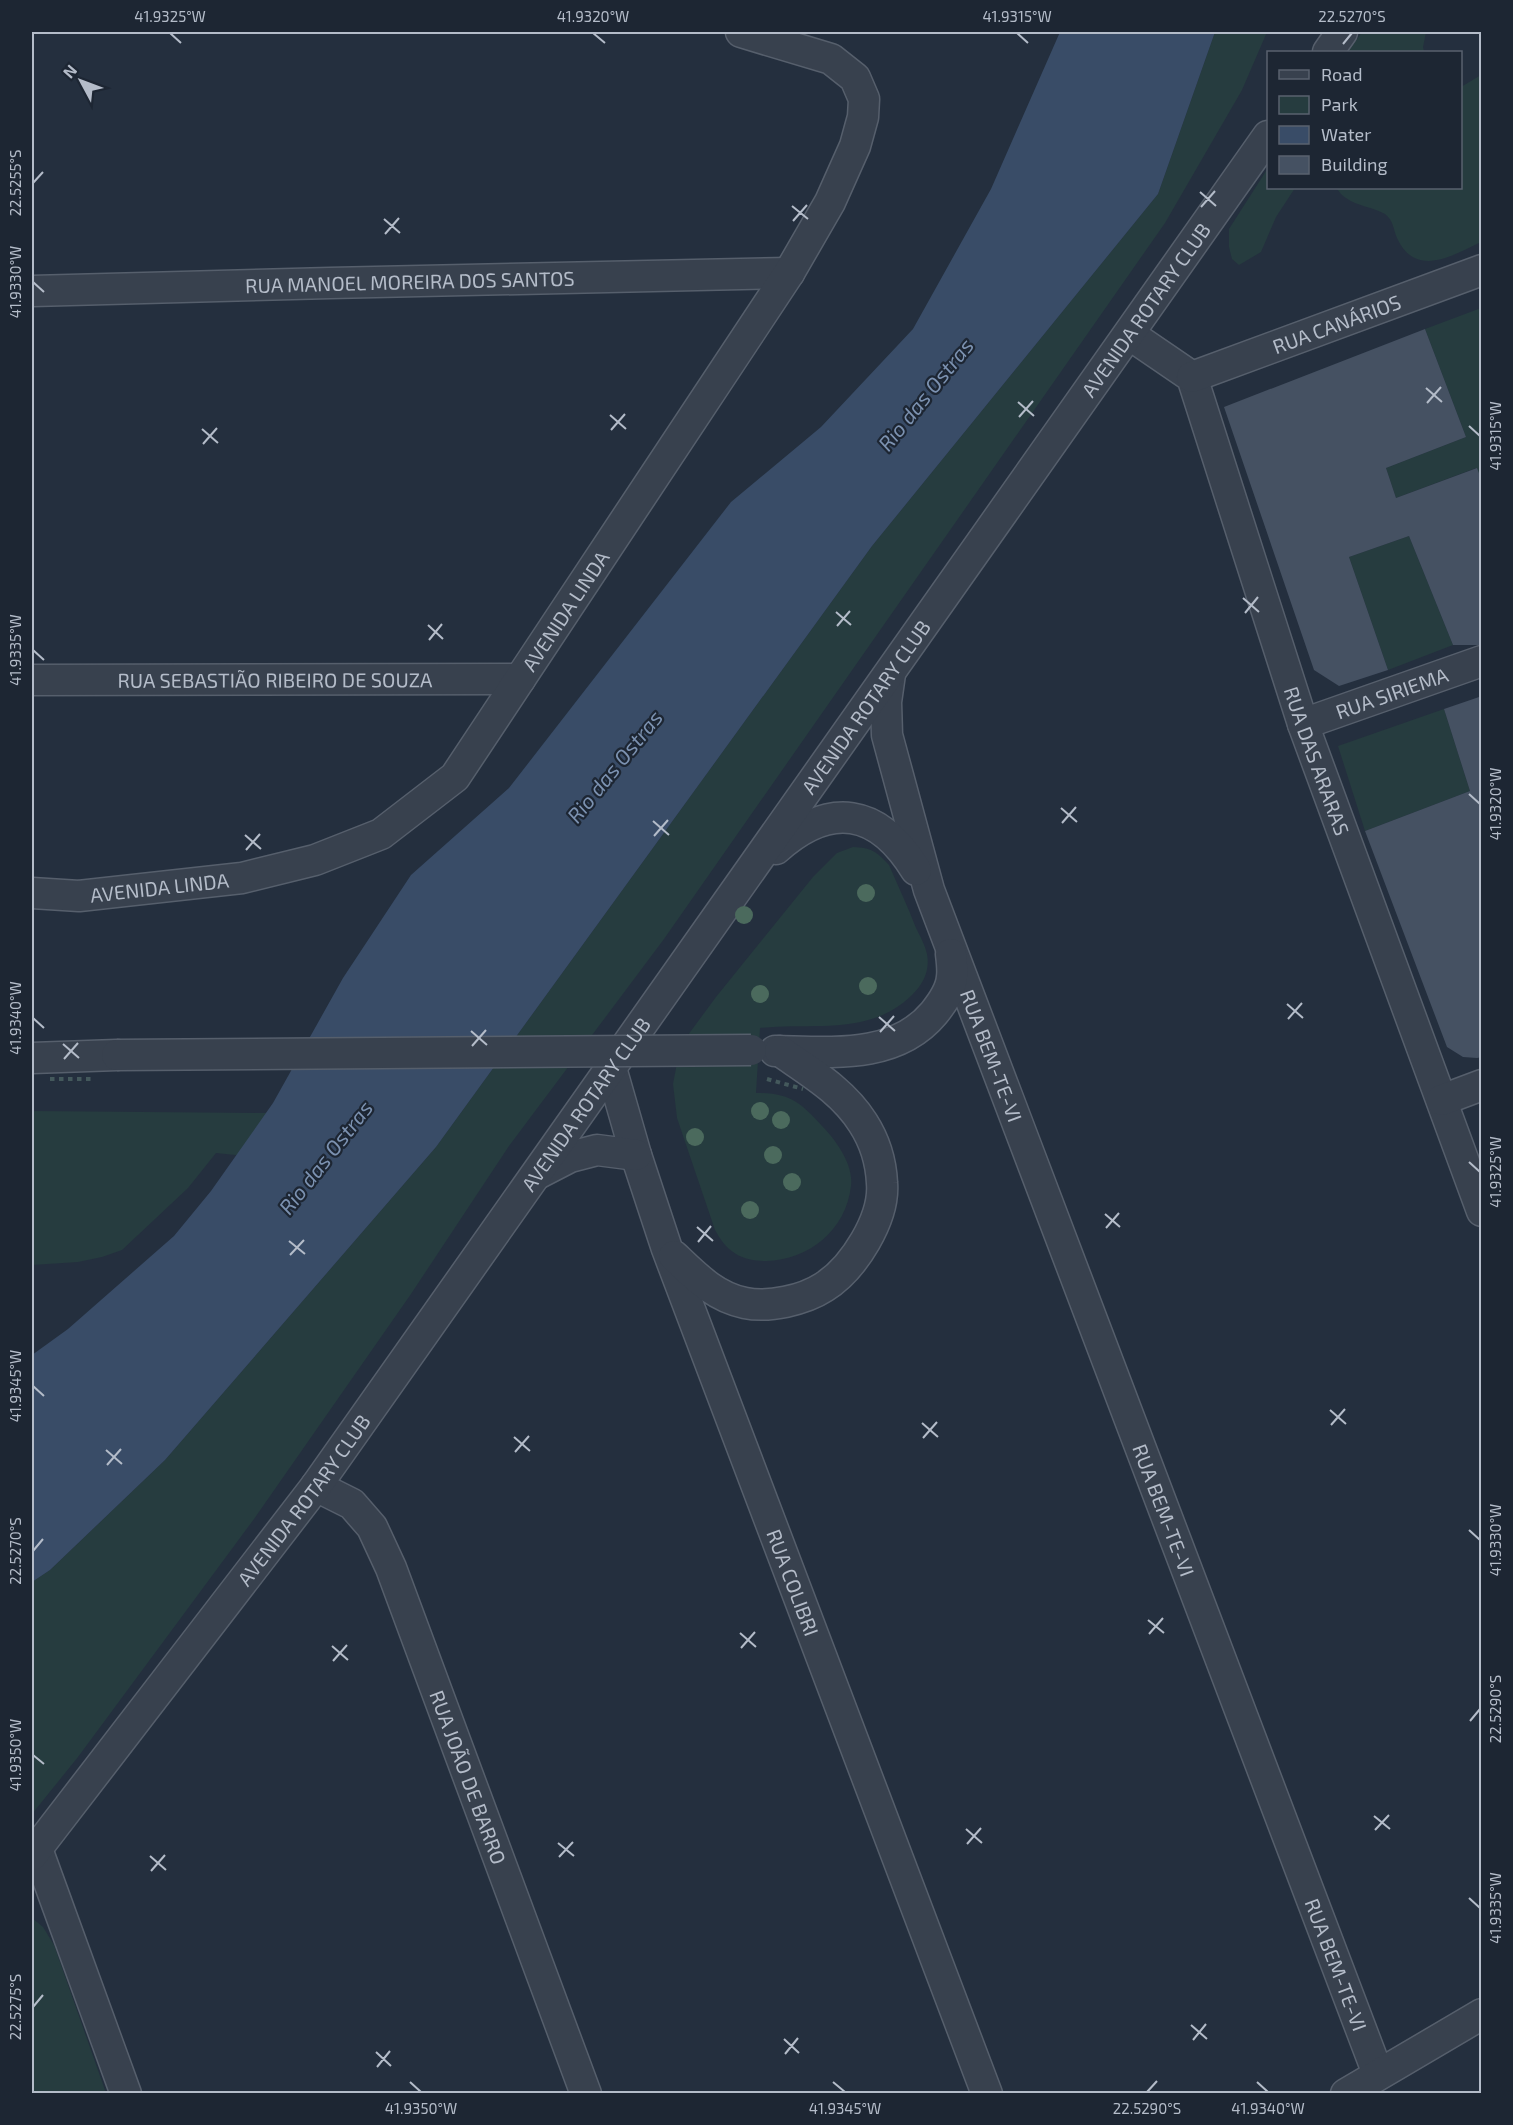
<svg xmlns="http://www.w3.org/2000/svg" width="1513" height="2125" viewBox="0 0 1513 2125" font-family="'Exo 2',sans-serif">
	<rect width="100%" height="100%" fill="#242f3e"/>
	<path fill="#263c3f" d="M 1215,32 L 1267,32 L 1242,90 L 1165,223 L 664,939 L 509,1146 L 411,1294 L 254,1519 L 78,1757 L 32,1814 L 32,1582 L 50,1570 L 165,1460 L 436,1147 L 872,546 L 1158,194 Z
		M 1362,32 L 1426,32 L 1423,47 L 1424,52 L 1348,52 Z
		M 1481,75 L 1481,242 C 1453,255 1416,279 1397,238 C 1393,229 1394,221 1385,214 C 1373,207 1357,206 1346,198 C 1342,196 1339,191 1336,188 L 1460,188 L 1461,87 Z
		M 1268,168 L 1268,188 L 1295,188 L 1276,217 L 1261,252 L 1239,265 L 1232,259 L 1229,247 L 1229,229 Z
		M 1481,308 L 1481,481 L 1476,468 L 1396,498 L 1386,468 L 1466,437 L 1425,329 Z
		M 1409,536 L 1453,645 L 1388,670 L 1349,557 Z
		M 1444,709 L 1470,791 L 1365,831 L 1338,746 Z
		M 853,847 C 872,848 876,851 889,865 C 898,886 908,907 916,928 C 920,936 925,945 927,954 C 930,970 924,983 912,995 C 869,1037 813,1022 760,1028 L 756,1093 C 790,1093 800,1102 822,1126 C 836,1140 854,1165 851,1186 C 846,1230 809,1260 766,1261 C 756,1261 744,1259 736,1254 C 726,1248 720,1239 715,1230 L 677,1118 L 673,1084 L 677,1063 L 688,1035 L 716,997 L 813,877 L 837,853 Z
		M 32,1111 L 268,1113 L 245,1156 L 216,1153 L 188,1188 L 122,1250 L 102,1257 L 78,1262 L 32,1265 Z
		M 32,1918 L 43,1927 L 54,1945 L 106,2093 L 32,2093 Z"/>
	<path fill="#394c67" d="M 1060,32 L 1215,32 L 1158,194 L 872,546 L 436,1147 L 165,1460 L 50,1570 L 32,1582 L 32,1355 L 68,1329 L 174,1236 L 211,1191 L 273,1103 L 343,978 L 411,875 L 509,788 L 731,502 L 821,427 L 913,329 L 991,189 Z"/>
	<path fill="#455162" d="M 1425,329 L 1466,437 L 1386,468 L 1396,498 L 1477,468 L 1482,481 L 1482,645 L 1453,645 L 1409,536 L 1349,557 L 1388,670 L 1339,686 L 1314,670 L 1224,407 Z
		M 1482,696 L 1482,1057 L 1477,1058 L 1463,1057 L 1447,1047 L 1365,831 L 1470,791 L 1444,709 Z"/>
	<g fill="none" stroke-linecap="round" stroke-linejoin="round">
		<g stroke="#565f6c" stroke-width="33">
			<g id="minor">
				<path d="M 1328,52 L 1342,32"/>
				<path id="s1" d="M 32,291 L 330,283 L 789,273"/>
				<path id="s2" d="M 1129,334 L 1192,377 L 1303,724 L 1482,1211"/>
				<path id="s3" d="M 1192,377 L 1482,270"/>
				<path id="s4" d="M 890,674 L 886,702 L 887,735 L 929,890 L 1378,2074"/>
				<path id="s5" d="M 32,680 L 520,679"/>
				<path id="s6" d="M 1303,724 L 1482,661"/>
				<path d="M 776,849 C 830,801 878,808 916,870"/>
				<path id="s7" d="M 32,893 L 79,896 L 242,878 L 315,860 L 381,834 L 455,777 L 789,273 L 830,202 L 855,146 L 863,117 L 864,99 L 855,78 L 831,59 L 741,32"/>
				<path d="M 775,1051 C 830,1052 895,1060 934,1013 C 942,1003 951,991 952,977 C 953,970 952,962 951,954"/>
				<path d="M 32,1058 L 117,1055"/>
				<path id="s8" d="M 611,1068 L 636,1155 L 667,1249 L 987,2094"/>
				<path d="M 1442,1100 L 1482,1085"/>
				<path d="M 539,1173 L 570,1157 L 597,1150 L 636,1155"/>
				<path d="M 674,1256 C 695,1276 715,1297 745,1303 C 769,1308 804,1300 824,1287 C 854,1268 885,1218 882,1183 C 881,1162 874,1140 863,1123 C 843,1091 810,1072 780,1051"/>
				<path id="s9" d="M 316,1486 L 352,1504 L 372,1527 L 391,1568 L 586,2094"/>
				<path d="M 37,1849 L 126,2094"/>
				<path id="s10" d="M 32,1855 L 316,1486 L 1268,136"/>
				<path d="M 1346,2094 L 1482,2014"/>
			</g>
		</g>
		<use href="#minor" stroke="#38414e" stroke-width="30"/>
		<g stroke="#565f6c" stroke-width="33" stroke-linecap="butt">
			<path id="minor-bridge" d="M 117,1055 L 751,1050"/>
		</g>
		<path stroke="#44595c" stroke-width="4" stroke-dasharray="4.5 4.5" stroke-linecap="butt" d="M 50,1079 L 94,1079
			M 767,1079 L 803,1089"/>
		<use href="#minor-bridge" stroke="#38414e" stroke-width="30"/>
	</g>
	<g fill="#4b6a5d">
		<circle cx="866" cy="893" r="9"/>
		<circle cx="744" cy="915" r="9"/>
		<circle cx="868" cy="986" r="9"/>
		<circle cx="760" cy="994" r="9"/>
		<circle cx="760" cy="1111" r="9"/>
		<circle cx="781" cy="1120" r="9"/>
		<circle cx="695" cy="1137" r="9"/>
		<circle cx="773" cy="1155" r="9"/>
		<circle cx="792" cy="1182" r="9"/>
		<circle cx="750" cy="1210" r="9"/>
	</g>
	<path fill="none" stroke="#b4bcc9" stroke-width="2" d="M 170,33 L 181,43M 593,33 L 605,43M 1017,33 L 1028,43M 1343,44 L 1352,33M 33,183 L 43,172M 1200,192 L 1216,206M 792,206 L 808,219M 1201,207 L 1215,191M 384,219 L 400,233M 793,221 L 807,205M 385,234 L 399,218M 33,282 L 44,292M 1426,388 L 1442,402M 1018,402 L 1034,416M 1427,403 L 1441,387M 610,415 L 626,429M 1019,417 L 1033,401M 1469,426 L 1480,436M 202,429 L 218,443M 611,430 L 625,414M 203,444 L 217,428M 1243,598 L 1259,612M 836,612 L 851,625M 1245,613 L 1258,597M 428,625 L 443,639M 837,626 L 850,611M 429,640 L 442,624M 33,650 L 44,660M 1469,794 L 1480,804M 1061,808 L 1077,822M 653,821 L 669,835M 1062,823 L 1076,807M 245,835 L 261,849M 654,836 L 668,820M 246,850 L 260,834M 1287,1004 L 1303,1018M 879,1017 L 895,1031M 33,1018 L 44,1028M 1288,1019 L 1302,1003M 471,1031 L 487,1045M 880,1032 L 894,1016M 63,1044 L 79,1058M 472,1046 L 486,1030M 64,1059 L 78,1043M 1469,1162 L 1480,1172M 1105,1214 L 1120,1227M 697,1227 L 713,1241M 1106,1228 L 1119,1213M 289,1241 L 305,1254M 698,1242 L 711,1226M 290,1255 L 304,1240M 33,1386 L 44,1396M 1330,1410 L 1346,1424M 922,1423 L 938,1437M 1331,1425 L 1345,1409M 514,1437 L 530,1451M 923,1438 L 937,1422M 106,1450 L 122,1464M 515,1452 L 529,1436M 107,1465 L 121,1449M 1469,1530 L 1480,1540M 33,1551 L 43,1539M 1148,1620 L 1164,1633M 740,1633 L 756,1647M 1149,1634 L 1163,1618M 332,1646 L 348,1660M 741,1648 L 755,1632M 333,1661 L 347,1645M 1470,1721 L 1480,1709M 33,1755 L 44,1764M 1374,1816 L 1390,1829M 966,1829 L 982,1843M 1375,1830 L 1389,1815M 558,1843 L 574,1856M 967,1844 L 981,1828M 150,1856 L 166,1870M 559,1857 L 573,1842M 151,1871 L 165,1855M 1469,1898 L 1480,1908M 33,2007 L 43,1995M 1191,2025 L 1207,2039M 784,2039 L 799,2053M 1193,2040 L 1206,2024M 376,2052 L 391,2066M 785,2054 L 798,2038M 377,2067 L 390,2051M 410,2082 L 421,2092M 833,2082 L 845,2092M 1257,2082 L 1268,2092M 1147,2092 L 1157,2081"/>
	<g text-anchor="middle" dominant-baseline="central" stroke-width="4.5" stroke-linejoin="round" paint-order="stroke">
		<g font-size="20" fill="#b4bcc9" stroke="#1d2633">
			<text stroke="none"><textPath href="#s1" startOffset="378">RUA MANOEL MOREIRA DOS SANTOS</textPath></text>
			<text stroke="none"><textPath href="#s10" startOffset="1905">AVENIDA ROTARY CLUB</textPath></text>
			<text stroke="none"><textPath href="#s3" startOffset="154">RUA CANÁRIOS</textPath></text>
			<text stroke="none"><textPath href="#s7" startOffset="650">AVENIDA LINDA</textPath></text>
			<text stroke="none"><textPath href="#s5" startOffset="243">RUA SEBASTIÃO RIBEIRO DE SOUZA</textPath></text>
			<text stroke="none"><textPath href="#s6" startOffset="94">RUA SIRIEMA</textPath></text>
			<text stroke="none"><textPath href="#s10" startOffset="1419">AVENIDA ROTARY CLUB</textPath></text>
			<text stroke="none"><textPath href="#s2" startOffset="480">RUA DAS ARARAS</textPath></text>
			<text stroke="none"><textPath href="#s7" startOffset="128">AVENIDA LINDA</textPath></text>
			<text stroke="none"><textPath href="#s4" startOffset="399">RUA BEM-TE-VI</textPath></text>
			<text stroke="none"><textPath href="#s10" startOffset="933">AVENIDA ROTARY CLUB</textPath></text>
			<text stroke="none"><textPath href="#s10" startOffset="447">AVENIDA ROTARY CLUB</textPath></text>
			<text stroke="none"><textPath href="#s4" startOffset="885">RUA BEM-TE-VI</textPath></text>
			<text stroke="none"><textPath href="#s8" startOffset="546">RUA COLIBRI</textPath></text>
			<text stroke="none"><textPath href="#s9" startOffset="339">RUA JOÃO DE BARRO</textPath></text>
			<text stroke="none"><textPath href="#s4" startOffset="1371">RUA BEM-TE-VI</textPath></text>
		</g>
		<g font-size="21" font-style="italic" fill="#7c92b1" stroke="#1d2633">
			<text transform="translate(925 394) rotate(-51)">Rio das Ostras</text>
			<text transform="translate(614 766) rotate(-51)">Rio das Ostras</text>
			<text transform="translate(325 1157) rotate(-52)">Rio das Ostras</text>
		</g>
	</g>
	<rect width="1513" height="2125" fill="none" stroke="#1d2633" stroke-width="66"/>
	<rect x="1267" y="51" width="195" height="138" fill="#1d2633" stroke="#59626f" stroke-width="1.5"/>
	<rect x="1279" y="70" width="30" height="9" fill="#38414e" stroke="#59626f" stroke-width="1.5"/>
	<text x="1321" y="81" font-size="18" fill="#b4bcc9">Road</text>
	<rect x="1279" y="96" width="30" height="18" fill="#263c3f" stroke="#59626f" stroke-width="1.5"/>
	<text x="1321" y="111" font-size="18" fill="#b4bcc9">Park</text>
	<rect x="1279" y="126" width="30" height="18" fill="#394c67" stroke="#59626f" stroke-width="1.5"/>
	<text x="1321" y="141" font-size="18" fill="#b4bcc9">Water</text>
	<rect x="1279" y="156" width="30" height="18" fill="#455162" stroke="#59626f" stroke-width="1.5"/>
	<text x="1321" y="171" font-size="18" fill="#b4bcc9">Building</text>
	<g transform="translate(81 81) rotate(311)" stroke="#1d2633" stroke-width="4.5" paint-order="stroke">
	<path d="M0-4.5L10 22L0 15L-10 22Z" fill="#b4bcc9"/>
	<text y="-9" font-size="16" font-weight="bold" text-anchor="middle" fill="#b4bcc9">N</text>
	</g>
	<rect x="33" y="33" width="1447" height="2059" fill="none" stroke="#b4bcc9" stroke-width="2"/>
	<g font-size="15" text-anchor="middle" fill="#b4bcc9">
		<text x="170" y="22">41.9325°W</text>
		<text x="593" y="22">41.9320°W</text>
		<text x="1017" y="22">41.9315°W</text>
		<text x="1352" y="22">22.5270°S</text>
		<text transform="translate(16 183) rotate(-90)" y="5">22.5255°S</text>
		<text transform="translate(16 282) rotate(-90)" y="5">41.9330°W</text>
		<text transform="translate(1496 436) rotate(-90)" y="5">41.9315°W</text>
		<text transform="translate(16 650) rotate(-90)" y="5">41.9335°W</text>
		<text transform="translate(1496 804) rotate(-90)" y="5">41.9320°W</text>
		<text transform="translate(16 1018) rotate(-90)" y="5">41.9340°W</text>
		<text transform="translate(1496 1172) rotate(-90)" y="5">41.9325°W</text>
		<text transform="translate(16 1386) rotate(-90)" y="5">41.9345°W</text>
		<text transform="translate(1496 1540) rotate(-90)" y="5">41.9330°W</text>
		<text transform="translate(16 1551) rotate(-90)" y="5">22.5270°S</text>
		<text transform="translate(1496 1709) rotate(-90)" y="5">22.5290°S</text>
		<text transform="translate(16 1755) rotate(-90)" y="5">41.9350°W</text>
		<text transform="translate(1496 1908) rotate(-90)" y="5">41.9335°W</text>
		<text transform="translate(16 2007) rotate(-90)" y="5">22.5275°S</text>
		<text x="421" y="2114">41.9350°W</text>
		<text x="845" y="2114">41.9345°W</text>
		<text x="1147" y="2114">22.5290°S</text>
		<text x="1268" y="2114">41.9340°W</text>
	</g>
</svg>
